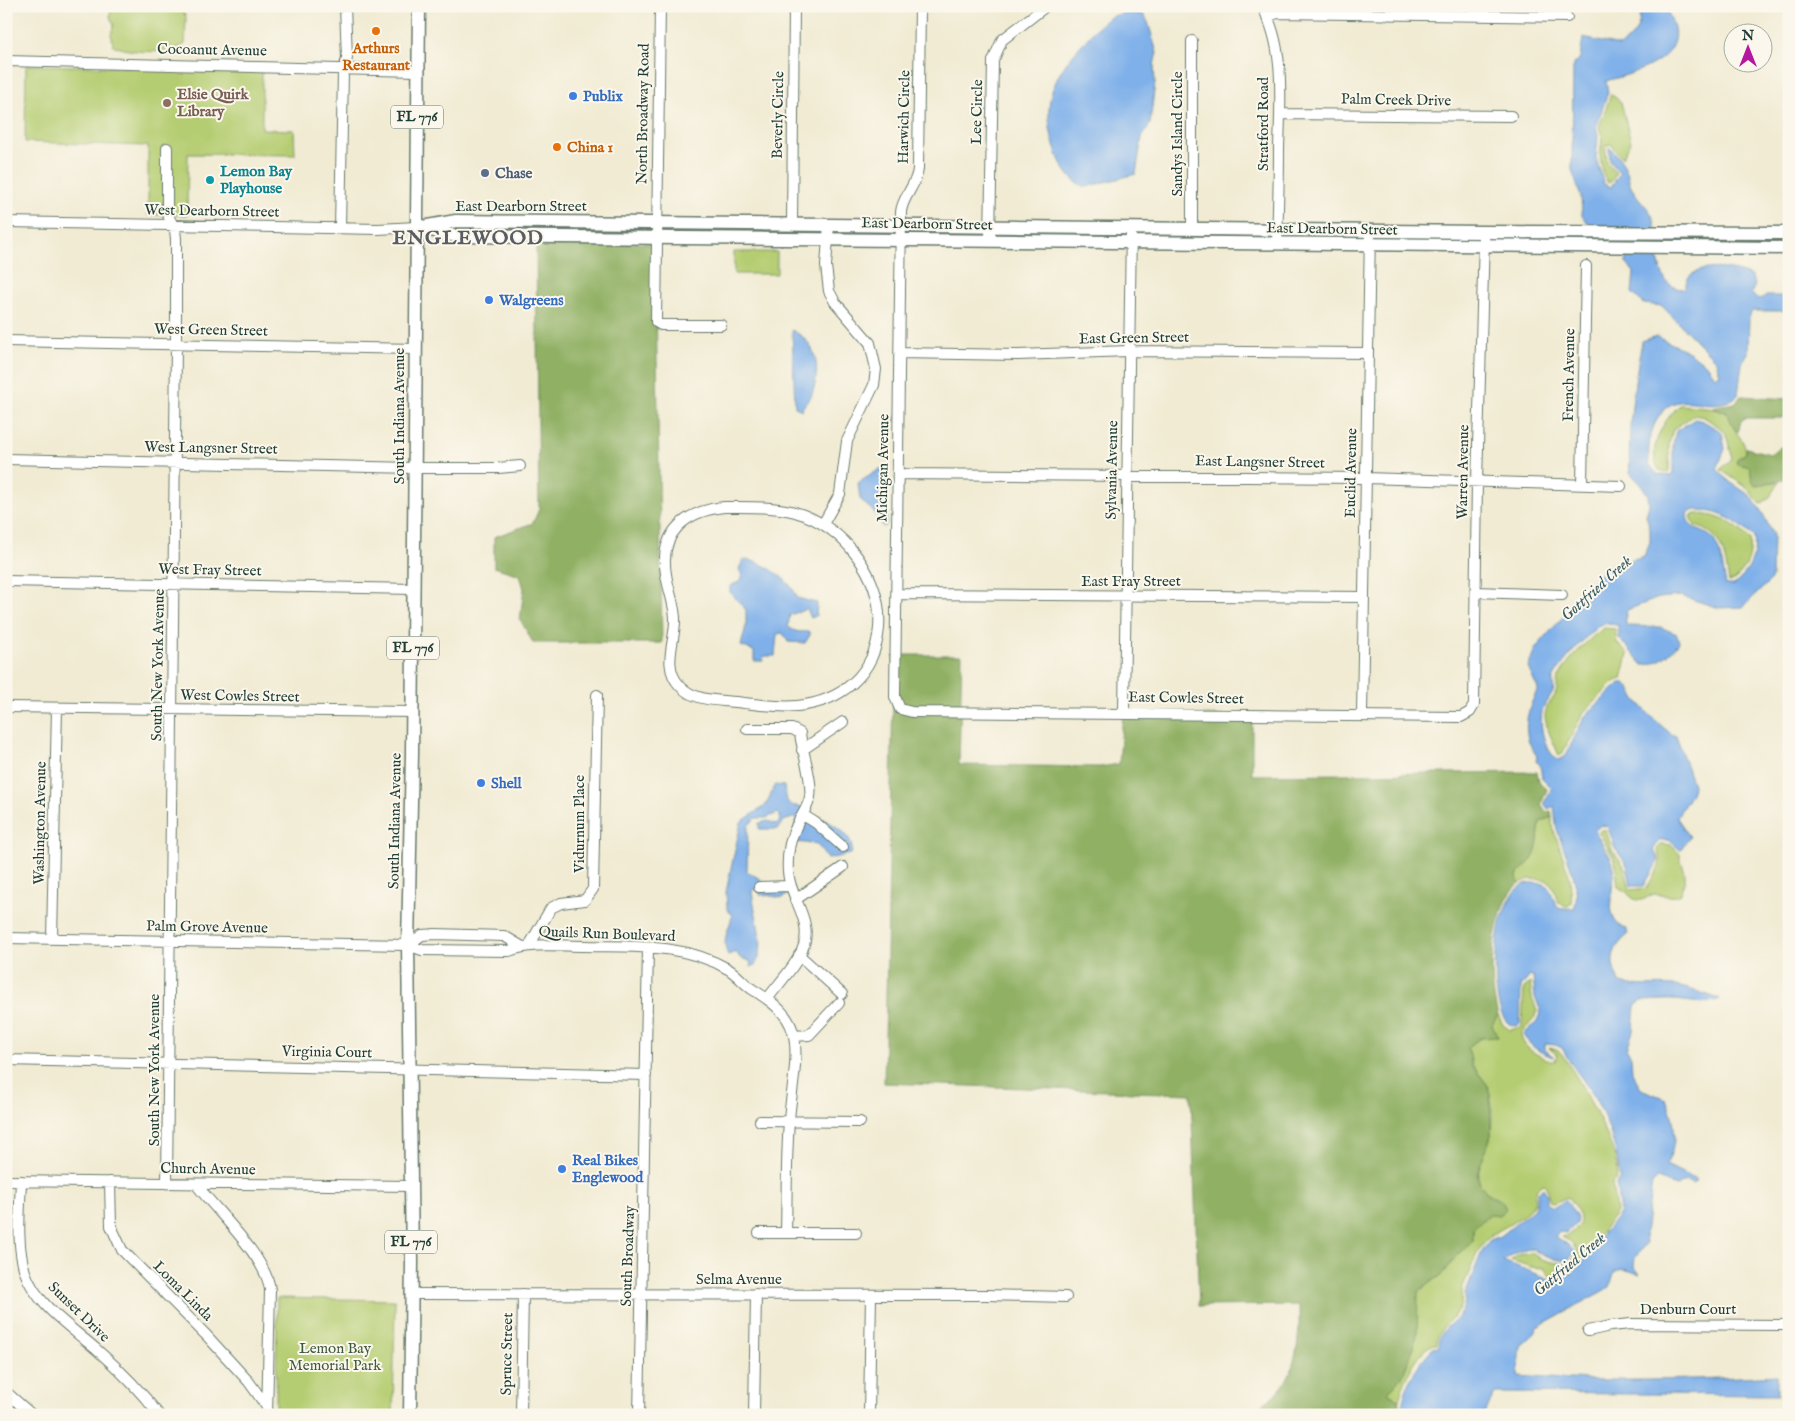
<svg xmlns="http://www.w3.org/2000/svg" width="1795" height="1421" viewBox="0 0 1795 1421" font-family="'IM FELL English',serif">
	<rect width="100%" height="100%" fill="#fbf7ec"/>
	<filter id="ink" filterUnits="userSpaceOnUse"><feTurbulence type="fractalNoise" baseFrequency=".02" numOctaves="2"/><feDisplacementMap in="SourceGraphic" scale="10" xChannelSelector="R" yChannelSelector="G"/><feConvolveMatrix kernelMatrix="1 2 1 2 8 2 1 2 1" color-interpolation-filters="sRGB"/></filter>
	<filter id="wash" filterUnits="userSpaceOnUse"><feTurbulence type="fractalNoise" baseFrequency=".0096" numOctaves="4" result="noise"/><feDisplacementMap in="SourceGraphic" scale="20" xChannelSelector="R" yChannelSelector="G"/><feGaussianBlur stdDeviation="1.12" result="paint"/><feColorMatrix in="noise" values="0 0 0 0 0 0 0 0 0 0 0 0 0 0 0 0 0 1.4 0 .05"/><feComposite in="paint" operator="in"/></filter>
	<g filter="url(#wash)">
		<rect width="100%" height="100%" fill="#f1ebd3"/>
		<path fill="#b5cd72" stroke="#6a8553" d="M 111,6 L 185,6 L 182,10 L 186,17 L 185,44 C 173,55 126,53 113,45 L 111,34 L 114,25 L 110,17 Z
			M 26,65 L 262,70 L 262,129 L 294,130 L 295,155 L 188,154 L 187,215 L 148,215 L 148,146 L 25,142 Z
			M 1611,94 L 1621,102 L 1631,142 L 1622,158 L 1611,144 L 1605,146 L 1607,162 L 1616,173 L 1612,181 L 1608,183 L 1604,177 L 1600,158 L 1602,137 L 1599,127 Z
			M 734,252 L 777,252 L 777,274 L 734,274 Z
			M 1680,405 L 1717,408 L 1730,416 C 1732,420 1732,425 1734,428 C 1738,436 1746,443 1746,453 L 1737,458 L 1750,467 L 1752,481 L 1758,486 L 1768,482 L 1779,482 L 1770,497 L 1761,504 L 1746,487 L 1721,470 L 1725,464 L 1730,462 L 1732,456 L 1725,431 L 1704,417 L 1694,415 L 1673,429 L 1669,444 L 1669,472 L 1659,470 C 1646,449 1664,419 1680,405 Z
			M 1696,514 C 1718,514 1735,524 1750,539 C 1752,556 1747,571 1732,581 L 1729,582 C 1725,557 1723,532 1695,526 L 1691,516 Z
			M 1604,628 L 1615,629 L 1617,643 L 1628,654 L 1622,679 L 1615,681 L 1583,713 L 1562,754 L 1559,756 C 1555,744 1547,732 1545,717 C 1545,706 1552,702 1556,693 C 1558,689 1556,683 1558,679 C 1567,660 1587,640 1604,628 Z
			M 1552,817 L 1552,825 L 1570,878 L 1572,903 L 1566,907 L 1558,902 L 1554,889 L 1547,880 L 1529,879 L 1518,884 C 1513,869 1532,863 1536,850 C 1538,842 1539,831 1540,822 Z
			M 1602,830 L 1606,830 L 1612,850 L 1624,866 L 1630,890 L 1647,888 C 1656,870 1664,867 1657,849 L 1662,844 L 1671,845 L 1680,854 C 1679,862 1686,868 1685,878 C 1685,884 1681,887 1681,894 C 1673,899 1666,894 1657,894 C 1649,893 1644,904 1634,899 C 1628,895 1626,890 1618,887 L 1615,860 L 1599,832 Z
			M 1530,983 L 1532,999 L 1537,1010 L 1534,1019 L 1521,1033 C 1520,1048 1542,1059 1555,1061 L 1557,1055 L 1549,1048 C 1553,1049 1557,1049 1560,1052 C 1574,1069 1624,1156 1617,1177 C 1616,1180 1614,1181 1612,1183 L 1616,1212 L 1585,1256 L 1571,1269 L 1555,1277 L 1549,1275 L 1544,1268 L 1531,1267 L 1511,1260 L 1518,1255 L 1532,1253 C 1538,1260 1560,1265 1569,1263 L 1578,1252 L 1570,1241 L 1561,1237 C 1567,1236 1570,1235 1575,1230 C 1587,1218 1575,1208 1568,1197 L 1553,1203 L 1550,1202 L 1546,1186 L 1544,1184 C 1531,1190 1538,1197 1532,1206 C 1520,1224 1492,1229 1481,1246 C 1474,1258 1470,1272 1464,1284 C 1460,1292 1464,1301 1459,1309 C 1453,1319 1435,1331 1437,1344 C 1419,1344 1402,1385 1399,1400 L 1388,1392 C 1417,1363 1417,1332 1416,1294 L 1444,1273 L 1454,1259 L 1473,1241 L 1473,1228 L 1490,1214 L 1495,1196 C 1460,1187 1489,1153 1491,1134 C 1492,1120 1494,1096 1486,1084 C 1476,1067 1472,1071 1468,1047 L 1480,1038 L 1498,1037 L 1493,1031 L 1492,1022 L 1498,1015 L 1503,1025 L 1510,1030 L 1522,1027 L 1524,988 Z
			M 277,1298 L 395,1300 L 393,1415 L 276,1415 Z"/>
		<path fill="#90b064" stroke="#58764c" d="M 655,243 L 662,643 L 533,643 L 520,619 L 524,589 L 520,575 L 494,567 L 494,537 L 533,523 L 539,509 L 536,244 Z
			M 1741,396 L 1789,399 L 1789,415 L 1781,418 L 1745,418 L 1741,421 L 1738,432 L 1735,430 L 1727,413 L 1713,407 L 1735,403 Z
			M 1789,442 L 1789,478 L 1755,486 L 1752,481 L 1750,467 L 1737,464 L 1736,461 L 1746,453 L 1746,448 L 1770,454 Z
			M 894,655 L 962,655 L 959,765 L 1100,767 L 1119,764 L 1123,714 L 1252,716 L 1252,775 L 1537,772 L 1539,781 L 1547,789 L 1541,804 L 1546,812 L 1551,811 L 1552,817 L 1540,822 C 1538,834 1539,848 1533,858 C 1529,864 1521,869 1517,875 L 1518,884 C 1490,913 1487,978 1498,1015 L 1492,1025 L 1498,1037 L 1480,1038 L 1468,1047 L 1472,1066 L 1487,1084 L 1490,1094 L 1491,1135 L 1477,1174 L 1480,1184 L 1489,1195 L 1502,1201 L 1506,1209 L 1499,1215 L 1490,1214 L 1473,1228 L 1473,1240 L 1454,1259 L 1444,1273 L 1418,1291 L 1417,1336 L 1402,1377 L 1388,1392 L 1399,1400 L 1399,1415 L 1249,1415 C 1257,1406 1268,1402 1276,1394 C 1298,1373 1300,1333 1299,1305 L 1199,1306 L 1191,1094 L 884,1083 Z"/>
		<path fill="#7fb0ea" stroke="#4f768f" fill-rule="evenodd" d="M 1640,6 L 1664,6 C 1670,16 1677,28 1674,40 C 1669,65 1627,75 1606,81 L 1608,92 L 1596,127 L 1598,136 L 1596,158 L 1604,184 L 1611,187 L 1620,173 L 1610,161 L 1609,147 C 1615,152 1625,164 1627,172 C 1629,178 1629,185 1633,190 C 1638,199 1647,206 1652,215 C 1661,233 1649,290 1685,289 C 1686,283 1687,276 1694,273 C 1709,265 1737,269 1751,276 L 1755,285 L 1751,294 L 1759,299 L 1767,296 L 1789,296 L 1789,311 L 1752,311 L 1749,317 L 1748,353 L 1742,363 L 1738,395 C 1713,418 1678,385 1660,415 C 1649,431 1648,445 1649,464 L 1657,474 L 1671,476 L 1673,473 L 1673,444 L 1676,431 L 1695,419 L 1703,421 L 1722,432 L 1725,449 L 1717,469 L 1730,482 L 1751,496 L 1763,514 L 1773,535 L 1772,576 L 1771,580 L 1743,607 L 1719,608 L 1681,596 L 1659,598 L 1627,610 L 1625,620 L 1627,626 L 1660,627 L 1677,634 L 1679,642 C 1672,653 1656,666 1643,665 L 1619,638 L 1618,625 C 1613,625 1607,623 1602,624 C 1593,627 1555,670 1553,680 C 1552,684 1555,688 1553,692 C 1551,698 1545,701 1543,708 C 1538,724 1544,750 1558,760 L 1565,757 L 1585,716 L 1620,683 L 1625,683 C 1631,688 1632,693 1636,699 C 1641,707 1668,734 1676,736 L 1693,785 C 1693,796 1681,807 1677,818 L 1690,837 L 1680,850 L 1669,840 L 1660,840 L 1653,850 L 1657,856 L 1658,861 L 1644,886 L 1631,886 L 1627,865 L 1615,848 L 1608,827 L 1601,825 L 1595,830 C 1599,841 1608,851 1612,861 C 1618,882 1599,921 1627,929 L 1628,935 C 1610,949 1609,964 1620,983 C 1639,988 1656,984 1675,986 C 1688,988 1708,995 1720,999 C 1703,1007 1684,999 1665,1000 C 1657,1000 1650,1001 1642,1001 L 1635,1006 L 1633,1031 L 1627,1049 L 1631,1057 L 1632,1072 L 1641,1089 L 1666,1099 C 1676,1121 1678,1144 1666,1165 L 1697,1180 L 1693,1184 C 1687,1180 1683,1181 1677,1186 L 1657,1179 L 1652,1183 L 1645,1234 L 1646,1243 L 1635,1258 L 1634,1266 L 1640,1274 L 1623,1269 L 1615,1271 L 1610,1287 L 1537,1327 L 1531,1337 L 1521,1346 L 1518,1376 C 1603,1383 1692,1380 1777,1375 L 1777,1395 L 1495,1393 L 1484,1415 L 1403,1415 L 1401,1412 C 1405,1386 1415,1366 1433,1348 L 1438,1347 C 1440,1345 1439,1342 1439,1340 C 1442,1324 1468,1319 1465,1294 L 1483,1249 L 1490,1240 L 1501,1236 L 1534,1209 L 1538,1193 L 1543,1188 L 1547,1195 L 1547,1204 L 1553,1208 L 1566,1200 L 1577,1218 L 1576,1224 L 1566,1233 L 1559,1232 L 1555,1238 L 1567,1244 L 1574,1251 L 1568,1260 C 1556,1262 1549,1255 1537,1253 L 1534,1249 C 1521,1249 1513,1254 1503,1261 L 1555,1281 C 1579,1274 1584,1259 1598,1241 C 1605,1231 1613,1223 1620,1212 L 1616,1183 L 1620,1179 C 1618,1149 1605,1112 1588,1087 C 1579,1074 1569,1062 1562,1048 L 1556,1045 L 1545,1044 L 1545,1050 L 1554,1057 C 1540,1053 1531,1047 1523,1035 L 1537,1022 L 1541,1010 L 1535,998 L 1533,976 L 1528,975 L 1527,980 L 1521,986 L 1520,1024 L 1516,1026 C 1488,1025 1495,939 1501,920 C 1505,909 1512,891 1523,885 C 1529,881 1538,884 1545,884 C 1554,892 1552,902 1560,909 L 1574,908 C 1584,887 1561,847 1556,825 C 1555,819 1555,812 1554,806 L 1548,809 L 1544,803 L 1552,788 L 1542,778 L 1540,765 L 1536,760 L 1537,756 C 1520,733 1526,713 1538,689 L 1528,667 L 1535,649 L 1599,575 L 1610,566 L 1644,556 L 1650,542 L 1650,529 L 1646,515 L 1649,505 L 1648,495 L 1640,483 L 1630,473 C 1627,428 1634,385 1642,341 L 1656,336 L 1689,352 L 1708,366 L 1715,376 L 1720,374 L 1716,361 L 1662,306 L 1644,304 L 1632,293 L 1634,272 L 1626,263 C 1629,253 1621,235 1614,227 L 1591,226 L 1582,216 L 1581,197 L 1572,170 L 1573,64 L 1580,58 L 1583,38 L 1620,46 C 1637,35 1641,26 1640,6 ZM 1695,510 C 1719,510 1737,521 1754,537 C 1757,556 1749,573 1734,585 L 1726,585 C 1723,571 1722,554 1715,542 C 1707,527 1687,534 1687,513 Z
			M 1129,12 L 1143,14 L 1148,22 L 1157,53 L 1154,65 L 1155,83 L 1150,124 L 1142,137 L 1136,174 L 1086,187 C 1071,183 1062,167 1057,154 C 1040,106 1050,79 1083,43 C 1091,35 1100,22 1111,17 C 1117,14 1123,14 1129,12 Z
			M 792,330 C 818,343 821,369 812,394 C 810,400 803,404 802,410 L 795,407 Z
			M 880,469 L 885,470 L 887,522 L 885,527 L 882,526 L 882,520 L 860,499 L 858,483 Z
			M 743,560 C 759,558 793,581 797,598 L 817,603 L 816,616 L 811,618 L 807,609 L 790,615 L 788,626 C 796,634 801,631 810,632 L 810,635 L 805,643 L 788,642 L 783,633 L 777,634 L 775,656 L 764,656 L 763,661 L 754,661 L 754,651 L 741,646 L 746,626 L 746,610 L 730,592 L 730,586 L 741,581 L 742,576 L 739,569 Z
			M 775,785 L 784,786 L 786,799 L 790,805 L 809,808 L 813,816 C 828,819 858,836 851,854 L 827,859 L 817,844 L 793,842 L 796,817 L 783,821 L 779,829 L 759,829 L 759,823 L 768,821 L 776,824 L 779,823 L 780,815 L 778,813 L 766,818 L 755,818 L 748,826 L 747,872 L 761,879 L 761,886 L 787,885 L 790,893 L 782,898 L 760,894 L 756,888 L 753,889 L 752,893 L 761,942 L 760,955 L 755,965 L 751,967 L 750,961 L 740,958 L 736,952 L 728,955 C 721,940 729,930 732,916 L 727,908 L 726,892 L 741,822 L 766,805 Z"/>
	</g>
	<g filter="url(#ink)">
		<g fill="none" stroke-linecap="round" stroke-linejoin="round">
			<g stroke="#687a6c" stroke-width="12">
				<path id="minor" d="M 660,6 L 656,322 L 661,325 L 721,325
					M 920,6 L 918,169 C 917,185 902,197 901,212 L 895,697 L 900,709 L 912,712 L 1461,717 L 1470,712 L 1474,705 L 1477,481 L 1484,238
					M 1262,6 C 1286,48 1280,102 1279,149 C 1279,180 1278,212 1277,244
					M 1267,17 L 1277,13 L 1567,17
					M 6,61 L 418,71
					M 1280,114 L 1511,116
					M 167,148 L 167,213 L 175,230 L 176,239 L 176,344 L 167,1184
					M 6,222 L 378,229 L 417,227
					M 792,224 L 794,6
					M 340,228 L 343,73 L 347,58 L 345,6
					M 1192,228 L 1192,41
					M 990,241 L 993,61 L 1002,40 L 1046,6
					M 6,341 L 416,349
					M 900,353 L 1018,355 L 1129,351 L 1368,353
					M 6,459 L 415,468 L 498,468 L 520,466
					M 898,474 L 1366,478 L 1621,486
					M 1582,484 L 1586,266
					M 724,507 C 747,507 772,506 795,512 C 844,526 883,577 879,628 C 875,674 841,702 797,706 C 777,708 756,704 736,702 C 717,700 694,701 680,686 C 661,666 676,641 675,618 C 674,602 668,589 666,574 C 659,532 686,511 724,507 Z
					M 823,524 L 840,494 L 847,441 L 874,385 L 876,369 L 870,343 L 835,302 L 829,291 L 826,266 L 829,224
					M 6,581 L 414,589
					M 1476,592 L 1562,595
					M 897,594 L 1364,597
					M 6,707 L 413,712
					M 1124,712 L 1131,228
					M 1362,715 L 1370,230
					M 747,729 L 792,729 L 800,733 C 802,752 813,780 810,797 C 808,808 800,817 796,827 C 789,841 787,857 788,872 C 790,898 812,919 804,945 C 798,964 779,983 768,998
					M 802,750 L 843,722
					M 803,815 L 816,823 L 843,847
					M 759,887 L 790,886
					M 795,900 L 843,867
					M 6,938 L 408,945 L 422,950 L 509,951 C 532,942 559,946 584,946 C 633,947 684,943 728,969 C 737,974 743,983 752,989 C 768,999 788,1012 793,1032 C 800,1057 790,1096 789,1122 C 786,1159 787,1196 786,1233
					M 52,939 L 57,708
					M 408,945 L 422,935 L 435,934 L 504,936 L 521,946
					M 529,946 L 551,908 L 561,903 L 585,900 L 593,889 L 597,695
					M 799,955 L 842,994
					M 794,1036 L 809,1035 L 839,1003
					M 6,1060 L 646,1075
					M 760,1121 L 860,1122
					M 6,1181 L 410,1186
					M 21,1181 C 20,1210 16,1243 25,1272 C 36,1305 71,1327 96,1349 C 119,1369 141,1391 159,1415
					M 110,1182 L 111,1226 L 122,1250 L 207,1336 L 249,1382 L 267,1407
					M 196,1184 C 217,1212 267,1258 270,1290 L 267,1415
					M 759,1233 L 856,1233
					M 412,1294 L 986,1295 L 1066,1297
					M 1588,1331 L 1610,1326 L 1631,1324 L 1789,1325
					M 6,1392 L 32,1415
					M 521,1415 L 523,1294
					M 639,1415 L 648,948
					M 754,1415 L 756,1294
					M 869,1415 L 871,1295"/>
			</g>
			<g stroke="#687a6c" stroke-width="15">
				<path id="major" d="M 417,227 L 456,236 L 1789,248
					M 422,227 L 456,221 L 1484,232 L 1789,233
					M 410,1415 L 412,1262 L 408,945 L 412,754 L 419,6"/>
			</g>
			<use href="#minor" stroke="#fff" stroke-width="10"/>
			<use href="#major" stroke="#fff" stroke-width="12"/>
		</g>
	</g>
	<g fill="#e8710a" stroke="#fbf7ec" stroke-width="2">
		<circle cx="376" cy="31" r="5"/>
		<circle cx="557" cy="147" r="5"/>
	</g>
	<g fill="#3f7fe0" stroke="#fbf7ec" stroke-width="2">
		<circle cx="573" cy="96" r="5"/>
		<circle cx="489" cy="300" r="5"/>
		<circle cx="481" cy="783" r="5"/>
		<circle cx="562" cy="1169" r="5"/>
	</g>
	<circle fill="#8d6e63" stroke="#fbf7ec" stroke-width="2" cx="167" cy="103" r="5"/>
	<circle fill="#5c6f8a" stroke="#fbf7ec" stroke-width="2" cx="485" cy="173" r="5"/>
	<circle fill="#0f9aa8" stroke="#fbf7ec" stroke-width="2" cx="210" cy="180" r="5"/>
	<g text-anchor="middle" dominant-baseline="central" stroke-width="4" stroke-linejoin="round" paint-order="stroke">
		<g fill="#fbf7ec" stroke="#61756b" stroke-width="1">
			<rect x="391" y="105.5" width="52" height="23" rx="4"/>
			<rect x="387" y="636.5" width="52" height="23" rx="4"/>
			<rect x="385" y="1230.5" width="52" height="23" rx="4"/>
		</g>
		<g font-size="14" font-weight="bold" fill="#1f3d34">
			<text x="417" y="117">FL 776</text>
			<text x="413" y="648">FL 776</text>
			<text x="411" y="1242">FL 776</text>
		</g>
		<g font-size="15" font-weight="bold" fill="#c56008" stroke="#fbf7ec">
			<text x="376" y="48">Arthurs<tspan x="376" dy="17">Restaurant</tspan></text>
			<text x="567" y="147" text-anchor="start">China 1</text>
		</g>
		<g font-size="15" fill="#1f3d34" stroke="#fbf7ec">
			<text transform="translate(212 50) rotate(1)">Cocoanut Avenue</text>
			<text transform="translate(1396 100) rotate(1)">Palm Creek Drive</text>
			<text transform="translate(977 112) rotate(-89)">Lee Circle</text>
			<text transform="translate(643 114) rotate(-89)">North Broadway Road</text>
			<text transform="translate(778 115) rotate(-89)">Beverly Circle</text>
			<text transform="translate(904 117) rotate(-89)">Harwich Circle</text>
			<text transform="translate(1263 124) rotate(-90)">Stratford Road</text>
			<text transform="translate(1177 134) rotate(-90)">Sandys Island Circle</text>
			<text x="521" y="206">East Dearborn Street</text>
			<text transform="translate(212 211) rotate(1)">West Dearborn Street</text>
			<text transform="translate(927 224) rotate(1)">East Dearborn Street</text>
			<text transform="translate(1332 229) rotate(1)">East Dearborn Street</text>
			<text transform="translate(211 330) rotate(1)">West Green Street</text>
			<text transform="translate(1134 338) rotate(-1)">East Green Street</text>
			<text transform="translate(1569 375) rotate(-89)">French Avenue</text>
			<text transform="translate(399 416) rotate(-90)">South Indiana Avenue</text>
			<text transform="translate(211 448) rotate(1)">West Langsner Street</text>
			<text transform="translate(1260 462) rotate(1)">East Langsner Street</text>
			<text transform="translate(883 468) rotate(-89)">Michigan Avenue</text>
			<text transform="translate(1112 470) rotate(-89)">Sylvania Avenue</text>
			<text transform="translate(1463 472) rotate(-89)">Warren Avenue</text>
			<text transform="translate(1351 473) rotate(-89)">Euclid Avenue</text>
			<text transform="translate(210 570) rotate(1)">West Fray Street</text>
			<text x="1131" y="581">East Fray Street</text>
			<text transform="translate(158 665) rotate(-89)">South New York Avenue</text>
			<text transform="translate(240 696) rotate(1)">West Cowles Street</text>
			<text transform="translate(1186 698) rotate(1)">East Cowles Street</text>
			<text transform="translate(395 821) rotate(-89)">South Indiana Avenue</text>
			<text transform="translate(40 823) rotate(-89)">Washington Avenue</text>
			<text transform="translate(579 824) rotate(-90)">Vidurnum Place</text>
			<text transform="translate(207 927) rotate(1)">Palm Grove Avenue</text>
			<text transform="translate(607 934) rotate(2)">Quails Run Boulevard</text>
			<text transform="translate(327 1052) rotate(1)">Virginia Court</text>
			<text transform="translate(154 1070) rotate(-90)">South New York Avenue</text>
			<text transform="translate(208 1169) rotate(1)">Church Avenue</text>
			<text transform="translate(628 1256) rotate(-88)">South Broadway</text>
			<text x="739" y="1279">Selma Avenue</text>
			<text transform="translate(183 1291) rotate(45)">Loma Linda</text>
			<text x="1688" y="1309">Denburn Court</text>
			<text transform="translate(79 1312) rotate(44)">Sunset Drive</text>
			<text transform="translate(507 1354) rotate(-89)">Spruce Street</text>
		</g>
		<g font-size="15" font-weight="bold" fill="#785e54" stroke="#fbf7ec" text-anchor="start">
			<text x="177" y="94">Elsie Quirk<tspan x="177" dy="17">Library</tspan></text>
		</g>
		<g font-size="15" font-weight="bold" fill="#366cbe" stroke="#fbf7ec" text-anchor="start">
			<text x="583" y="96">Publix</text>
			<text x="499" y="300">Walgreens</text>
			<text x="491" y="783">Shell</text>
			<text x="572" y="1160">Real Bikes<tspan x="572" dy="17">Englewood</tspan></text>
		</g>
		<g font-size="15" font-weight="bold" fill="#0d838f" stroke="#fbf7ec" text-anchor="start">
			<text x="220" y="171">Lemon Bay<tspan x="220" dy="17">Playhouse</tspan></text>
		</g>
		<g font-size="15" font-weight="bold" fill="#4e5e75" stroke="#fbf7ec" text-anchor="start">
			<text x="495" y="173">Chase</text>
		</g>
		<g font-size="15" fill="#3d5a40" stroke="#fbf7ec">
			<text x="335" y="1348">Lemon Bay<tspan x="335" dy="17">Memorial Park</tspan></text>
		</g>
		<g font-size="16" font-style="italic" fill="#375a62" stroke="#fbf7ec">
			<text transform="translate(1597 589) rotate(-42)">Gottfried Creek</text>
			<text transform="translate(1570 1265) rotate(-40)">Gottfried Creek</text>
		</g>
		<g font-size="20" font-weight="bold" letter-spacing="1" fill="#595c63" stroke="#fbf7ec">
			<text x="468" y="238">ENGLEWOOD</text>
		</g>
	</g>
	<rect width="1795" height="1421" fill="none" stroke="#fbf7ec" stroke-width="25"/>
	<g transform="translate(1748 48)"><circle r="24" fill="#fbf7ec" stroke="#a3ada2"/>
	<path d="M0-4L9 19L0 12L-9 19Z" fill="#b5179e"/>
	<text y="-8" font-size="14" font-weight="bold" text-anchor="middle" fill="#1f3d34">N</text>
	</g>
</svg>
